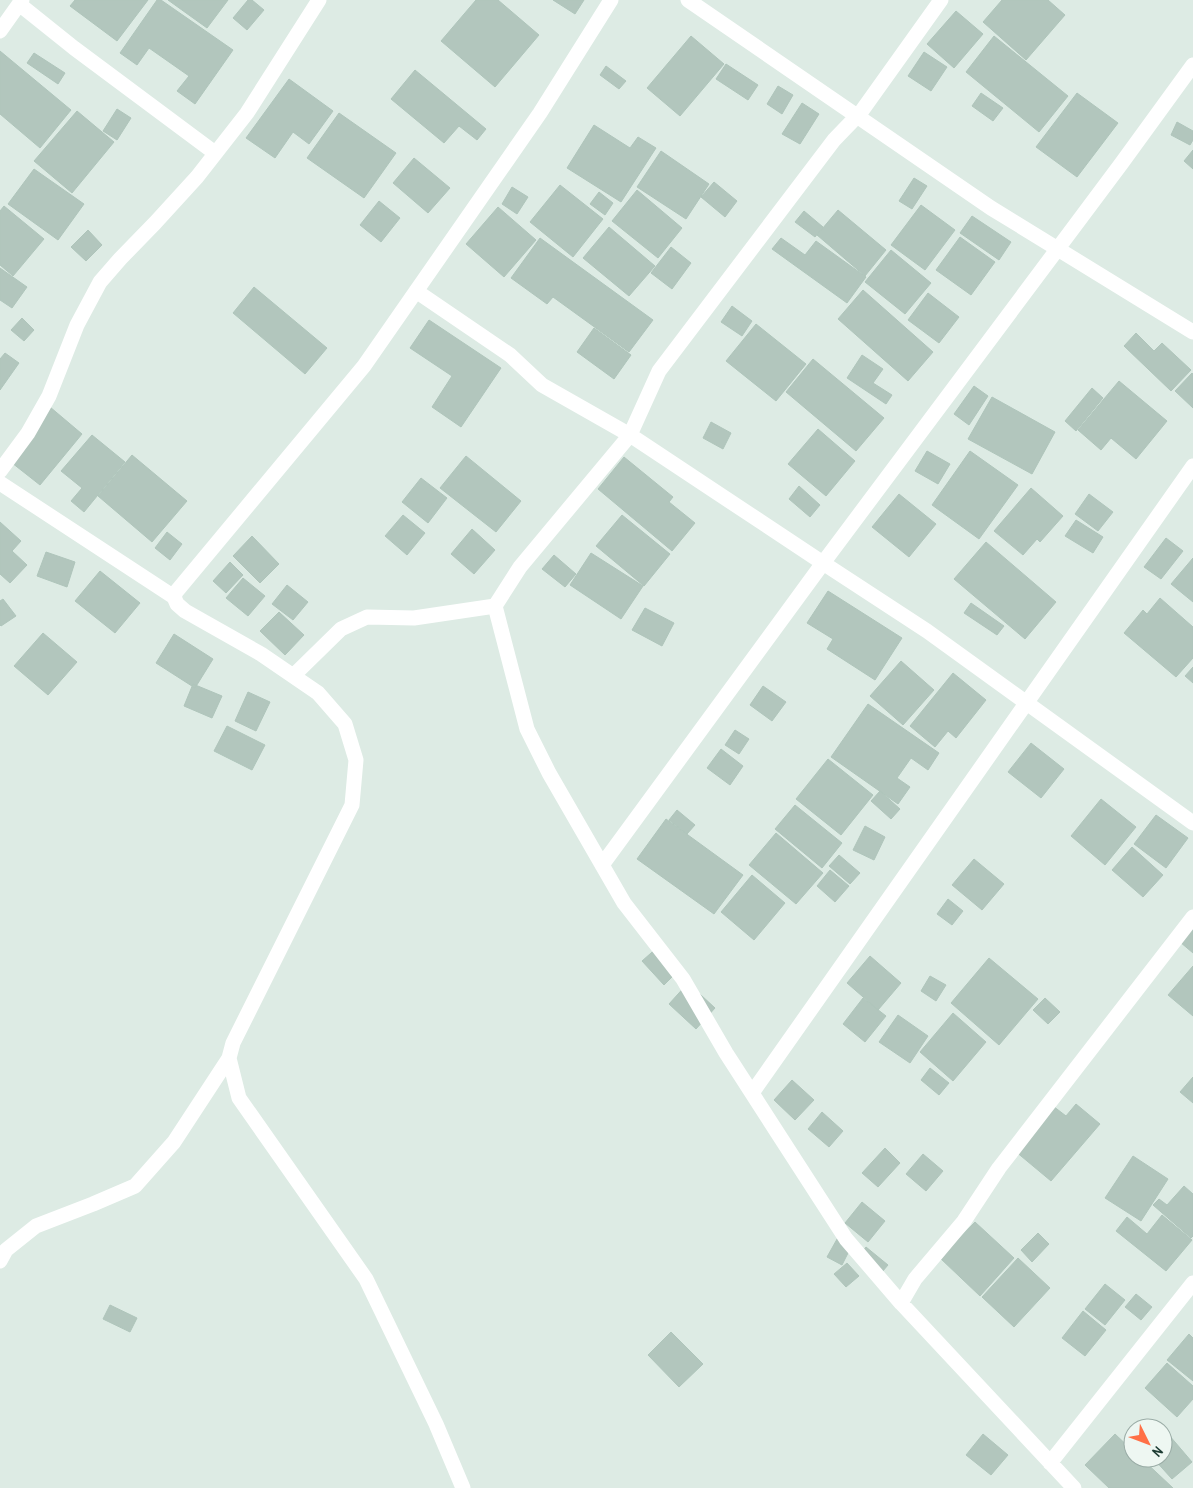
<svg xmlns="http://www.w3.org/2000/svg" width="1193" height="1488" viewBox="0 0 1193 1488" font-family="'Archivo Narrow',sans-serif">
	<rect width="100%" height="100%" fill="#ddebe4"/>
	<path fill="#b2c6bd" stroke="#afc5bb" d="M 75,0 L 148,0 L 117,41 L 70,6 Z
		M 157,0 L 161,0 L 233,50 L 195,104 L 177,91 L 189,76 L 149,48 L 137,65 L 120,53 Z
		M 168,0 L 228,0 L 207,28 Z
		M 248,0 L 252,0 L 264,10 L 247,30 L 233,18 Z
		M 476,0 L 498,0 L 539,35 L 495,87 L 441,41 Z
		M 553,0 L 584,0 L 575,14 Z
		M 1002,0 L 1048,0 L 1065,15 L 1026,60 L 983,22 Z
		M 956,11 L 983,34 L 954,68 L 927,44 Z
		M 691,36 L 724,64 L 680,116 L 647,88 Z
		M 994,36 L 1068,96 L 1039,132 L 966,72 Z
		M 0,51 L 71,110 L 40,148 L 0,114 Z
		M 924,52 L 947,67 L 931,91 L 908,76 Z
		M 34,53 L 65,73 L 58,84 L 27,63 Z
		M 726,64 L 758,85 L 748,100 L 716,79 Z
		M 606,66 L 626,81 L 619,89 L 600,75 Z
		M 415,70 L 486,129 L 477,140 L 459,126 L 444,143 L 391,99 Z
		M 289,79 L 333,111 L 309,144 L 293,132 L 275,158 L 246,138 Z
		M 778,86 L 793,95 L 782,114 L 767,104 Z
		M 981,93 L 1003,108 L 993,121 L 972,106 Z
		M 1077,93 L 1118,123 L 1077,177 L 1036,147 Z
		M 802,103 L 819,114 L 800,144 L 782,134 Z
		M 117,109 L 131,118 L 117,140 L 103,131 Z
		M 77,111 L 114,142 L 72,193 L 34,161 Z
		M 339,113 L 396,153 L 364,198 L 307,158 Z
		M 1177,122 L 1193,131 L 1193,140 L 1190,145 L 1171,135 Z
		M 594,125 L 630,148 L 638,137 L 656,148 L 621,202 L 567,168 Z
		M 1193,150 L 1193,169 L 1184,161 Z
		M 661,151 L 709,184 L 686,219 L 637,187 Z
		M 414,158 L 450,188 L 428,213 L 393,183 Z
		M 34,169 L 84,204 L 58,240 L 8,204 Z
		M 914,178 L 927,186 L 912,209 L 899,201 Z
		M 714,182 L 737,201 L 725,217 L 701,197 Z
		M 560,185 L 603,219 L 573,257 L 530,222 Z
		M 512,187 L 528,197 L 517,214 L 502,204 Z
		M 637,190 L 682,228 L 658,258 L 612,221 Z
		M 599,192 L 613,203 L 605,215 L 590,204 Z
		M 379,201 L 400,218 L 381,242 L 360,225 Z
		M 921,205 L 955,230 L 925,270 L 891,245 Z
		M 4,206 L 44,239 L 13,276 L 0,265 L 0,211 Z
		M 498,207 L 536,240 L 504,277 L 466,244 Z
		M 838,210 L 886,250 L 865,276 L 817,235 Z
		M 804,211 L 823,227 L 815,237 L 795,222 Z
		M 972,216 L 1011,242 L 999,260 L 960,233 Z
		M 609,227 L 655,266 L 629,296 L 583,258 Z
		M 88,230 L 102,245 L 86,261 L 71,247 Z
		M 960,237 L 995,262 L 971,295 L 936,270 Z
		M 540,238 L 653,320 L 629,352 L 553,297 L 547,304 L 511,278 Z
		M 781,238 L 805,255 L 816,241 L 866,277 L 847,303 L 772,249 Z
		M 671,247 L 691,263 L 672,289 L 651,273 Z
		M 891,250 L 931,283 L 905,314 L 865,282 Z
		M 0,268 L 27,287 L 12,308 L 0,300 Z
		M 254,287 L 327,348 L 305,374 L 233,313 Z
		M 863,290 L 933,352 L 908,381 L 838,319 Z
		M 928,293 L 959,317 L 939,343 L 908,320 Z
		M 732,306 L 752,321 L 742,336 L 721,322 Z
		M 22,318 L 34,330 L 24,341 L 11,330 Z
		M 429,320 L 501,368 L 461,427 L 432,407 L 452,376 L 410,348 Z
		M 756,324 L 806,364 L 776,401 L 726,361 Z
		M 594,328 L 631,355 L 614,379 L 577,352 Z
		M 1136,333 L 1154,351 L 1162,343 L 1191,370 L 1171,391 L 1124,346 Z
		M 5,353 L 19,363 L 0,390 L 0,359 Z
		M 862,355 L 883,369 L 873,383 L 892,395 L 886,404 L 847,378 Z
		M 813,359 L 884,418 L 856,451 L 786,392 Z
		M 1192,373 L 1193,374 L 1193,408 L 1175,391 Z
		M 1119,381 L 1167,421 L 1136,459 L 1111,438 L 1101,450 L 1078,430 Z
		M 974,386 L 988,396 L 969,425 L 954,414 Z
		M 1092,388 L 1103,398 L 1076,431 L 1065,421 Z
		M 992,397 L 1055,432 L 1032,474 L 968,439 Z
		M 50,407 L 82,434 L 40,485 L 7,459 Z
		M 711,422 L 731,433 L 723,449 L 703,438 Z
		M 818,429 L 855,461 L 826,496 L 788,464 Z
		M 92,435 L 125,462 L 84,512 L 71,501 L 82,488 L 61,471 Z
		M 927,451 L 950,464 L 938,484 L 915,471 Z
		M 970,451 L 1018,485 L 979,539 L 932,505 Z
		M 132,455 L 187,501 L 152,542 L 98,496 Z
		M 466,456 L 521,501 L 496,532 L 440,488 Z
		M 624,457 L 673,497 L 669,502 L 695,523 L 672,551 L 598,489 Z
		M 421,478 L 447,498 L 428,523 L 402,502 Z
		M 799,486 L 820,505 L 810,517 L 789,499 Z
		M 1031,488 L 1063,516 L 1040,542 L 1037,539 L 1023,555 L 994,531 Z
		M 899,494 L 936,524 L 909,557 L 872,527 Z
		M 1089,494 L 1113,512 L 1098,531 L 1075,514 Z
		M 403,515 L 425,533 L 407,555 L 385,536 Z
		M 622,515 L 670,554 L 644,586 L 596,546 Z
		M 1076,520 L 1103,537 L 1093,553 L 1065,536 Z
		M 0,522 L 21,541 L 12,551 L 27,565 L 10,583 L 0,574 Z
		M 472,529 L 495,550 L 474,574 L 451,554 Z
		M 167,532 L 182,544 L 170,560 L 155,548 Z
		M 252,536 L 279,564 L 260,583 L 233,556 Z
		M 1166,538 L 1183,551 L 1161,579 L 1144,567 Z
		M 986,542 L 1056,602 L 1025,639 L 954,579 Z
		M 46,552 L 75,562 L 67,587 L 37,576 Z
		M 591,553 L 643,586 L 621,619 L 570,585 Z
		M 554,555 L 576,574 L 565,587 L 542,569 Z
		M 1193,558 L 1193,602 L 1171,584 Z
		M 230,562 L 243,575 L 226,593 L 213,581 Z
		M 100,571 L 140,603 L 115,633 L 75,601 Z
		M 243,578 L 265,596 L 248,616 L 226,598 Z
		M 287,585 L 308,602 L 293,620 L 272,604 Z
		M 828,591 L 902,638 L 875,680 L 827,649 L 833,639 L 807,623 Z
		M 1160,598 L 1193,627 L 1193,658 L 1176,677 L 1124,633 L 1143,610 L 1147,614 Z
		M 3,599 L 16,616 L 1,626 L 0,625 L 0,601 Z
		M 971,603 L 1004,626 L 997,635 L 964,613 Z
		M 645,608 L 674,623 L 662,646 L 632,630 Z
		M 279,612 L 304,635 L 285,655 L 260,631 Z
		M 43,633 L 77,662 L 48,695 L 14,666 Z
		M 174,634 L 213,659 L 195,688 L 156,663 Z
		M 901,661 L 934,690 L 903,725 L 870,696 Z
		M 1193,667 L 1193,683 L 1185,676 Z
		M 953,673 L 986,700 L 956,738 L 948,731 L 935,747 L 910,726 Z
		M 193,684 L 222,696 L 212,718 L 184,706 Z
		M 763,686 L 786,702 L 772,721 L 750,705 Z
		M 248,692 L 270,702 L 256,731 L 235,721 Z
		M 868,704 L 939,753 L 928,770 L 911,758 L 897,778 L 910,787 L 898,804 L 831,757 Z
		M 227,726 L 265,745 L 252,770 L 214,751 Z
		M 735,730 L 749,739 L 739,754 L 725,745 Z
		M 1031,743 L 1064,769 L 1041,798 L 1008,772 Z
		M 721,749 L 743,766 L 730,785 L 707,768 Z
		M 828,759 L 873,795 L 841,835 L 796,799 Z
		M 880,791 L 900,809 L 891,819 L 871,801 Z
		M 1101,799 L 1136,827 L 1105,865 L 1071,836 Z
		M 795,805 L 842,843 L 822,868 L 775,829 Z
		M 677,810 L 695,825 L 687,834 L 669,820 Z
		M 1156,815 L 1188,838 L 1166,868 L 1134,844 Z
		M 666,819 L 743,875 L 714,914 L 637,859 Z
		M 865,826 L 885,837 L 874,860 L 853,850 Z
		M 776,833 L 823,873 L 796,904 L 749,865 Z
		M 1132,847 L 1163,875 L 1143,897 L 1112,870 Z
		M 839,855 L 860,873 L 850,884 L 829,866 Z
		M 974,859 L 1004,884 L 982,910 L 952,885 Z
		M 830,870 L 849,886 L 835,902 L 817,886 Z
		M 752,875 L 785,903 L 754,940 L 721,912 Z
		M 948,899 L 963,911 L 952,925 L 937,914 Z
		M 1193,928 L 1193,953 L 1180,942 Z
		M 659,946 L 680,969 L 664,985 L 642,961 Z
		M 870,956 L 901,983 L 878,1010 L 847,983 Z
		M 989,958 L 1038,999 L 999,1045 L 951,1003 Z
		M 1193,966 L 1193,1016 L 1168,995 Z
		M 930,976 L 946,985 L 936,1001 L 921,991 Z
		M 688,983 L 715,1008 L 696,1029 L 669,1004 Z
		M 863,998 L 886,1016 L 865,1042 L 843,1024 Z
		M 1045,998 L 1060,1012 L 1048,1024 L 1033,1010 Z
		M 953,1013 L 986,1042 L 953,1081 L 920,1052 Z
		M 898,1015 L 928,1036 L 910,1063 L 879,1042 Z
		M 930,1068 L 949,1083 L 939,1095 L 921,1080 Z
		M 1193,1077 L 1193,1103 L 1180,1092 Z
		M 792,1080 L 814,1100 L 795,1120 L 774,1100 Z
		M 1076,1104 L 1100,1124 L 1051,1181 L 1015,1151 L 1053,1106 L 1066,1116 Z
		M 822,1112 L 843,1131 L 829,1147 L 808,1129 Z
		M 885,1148 L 900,1163 L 878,1187 L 862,1173 Z
		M 923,1154 L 943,1171 L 926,1191 L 906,1174 Z
		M 1133,1156 L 1168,1179 L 1141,1221 L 1105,1198 Z
		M 1184,1186 L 1193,1194 L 1193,1236 L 1191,1238 L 1153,1205 L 1159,1199 L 1167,1205 Z
		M 862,1202 L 885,1221 L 868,1242 L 845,1223 Z
		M 1162,1215 L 1192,1240 L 1166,1271 L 1116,1231 L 1127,1217 L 1147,1234 Z
		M 975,1222 L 1014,1258 L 980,1296 L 940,1258 Z
		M 841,1232 L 855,1239 L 842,1265 L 827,1257 Z
		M 1038,1233 L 1049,1244 L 1032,1262 L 1021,1250 Z
		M 866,1247 L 888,1265 L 877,1278 L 856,1260 Z
		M 1018,1258 L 1050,1288 L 1014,1327 L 982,1297 Z
		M 847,1263 L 859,1276 L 846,1287 L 834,1274 Z
		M 1105,1284 L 1125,1300 L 1105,1325 L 1085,1309 Z
		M 1136,1294 L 1152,1307 L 1141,1320 L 1125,1307 Z
		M 110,1305 L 137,1318 L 130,1332 L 103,1319 Z
		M 1083,1311 L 1106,1330 L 1085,1356 L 1062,1338 Z
		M 671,1332 L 703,1364 L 679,1387 L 648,1355 Z
		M 1189,1334 L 1193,1338 L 1193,1381 L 1167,1360 Z
		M 1167,1363 L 1193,1386 L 1193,1399 L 1177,1417 L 1145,1388 Z
		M 983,1434 L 1008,1455 L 991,1475 L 966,1455 Z
		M 1115,1434 L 1133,1451 L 1133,1458 L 1141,1458 L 1173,1488 L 1109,1488 L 1085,1465 Z
		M 1169,1435 L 1192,1462 L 1172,1479 L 1153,1458 L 1163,1458 L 1163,1440 Z"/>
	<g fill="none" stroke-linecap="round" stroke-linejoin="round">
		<path stroke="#fff" stroke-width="15" d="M 688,0 L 991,208 L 1193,332
			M 19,4 L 74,48 L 215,153
			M 0,31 L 22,0
			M 1193,65 L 1121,164 L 823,563 L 927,631 L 1193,823
			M 0,471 L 28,433 L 49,396 L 77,325 L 100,282 L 120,259 L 155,223 L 197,177 L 247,113 L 319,0
			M 0,483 L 174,597 L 177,604 L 185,611 L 261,654 L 318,693 L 345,724 L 356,760 L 352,805 L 233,1043 L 229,1058 L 174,1142 L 135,1186 L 93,1204 L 36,1226 L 6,1250 L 0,1261
			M 174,597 L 176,592 L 364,366 L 540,113 L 611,0
			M 495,606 L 527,729 L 549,773 L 624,903 L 683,979 L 726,1053 L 846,1239 L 901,1303 L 1074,1488
			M 293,676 L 341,629 L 367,617 L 414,618 L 495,606 L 520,567 L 630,435 L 542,385 L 510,355 L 416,291
			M 602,865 L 823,563 L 630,435 L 659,371 L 834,140 L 861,112 L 941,0
			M 229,1058 L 239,1098 L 366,1279 L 436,1424 L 463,1488
			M 752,1093 L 1193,466
			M 901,1303 L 915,1279 L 964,1221 L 999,1168 L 1193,917
			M 1050,1463 L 1193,1283"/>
	</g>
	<g transform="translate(1148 1443) rotate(132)"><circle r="24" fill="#eef7f2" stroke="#9aaca6"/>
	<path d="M0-4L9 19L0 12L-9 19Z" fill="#ff7047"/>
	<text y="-8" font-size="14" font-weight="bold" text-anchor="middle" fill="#1d3c33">N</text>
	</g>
</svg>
